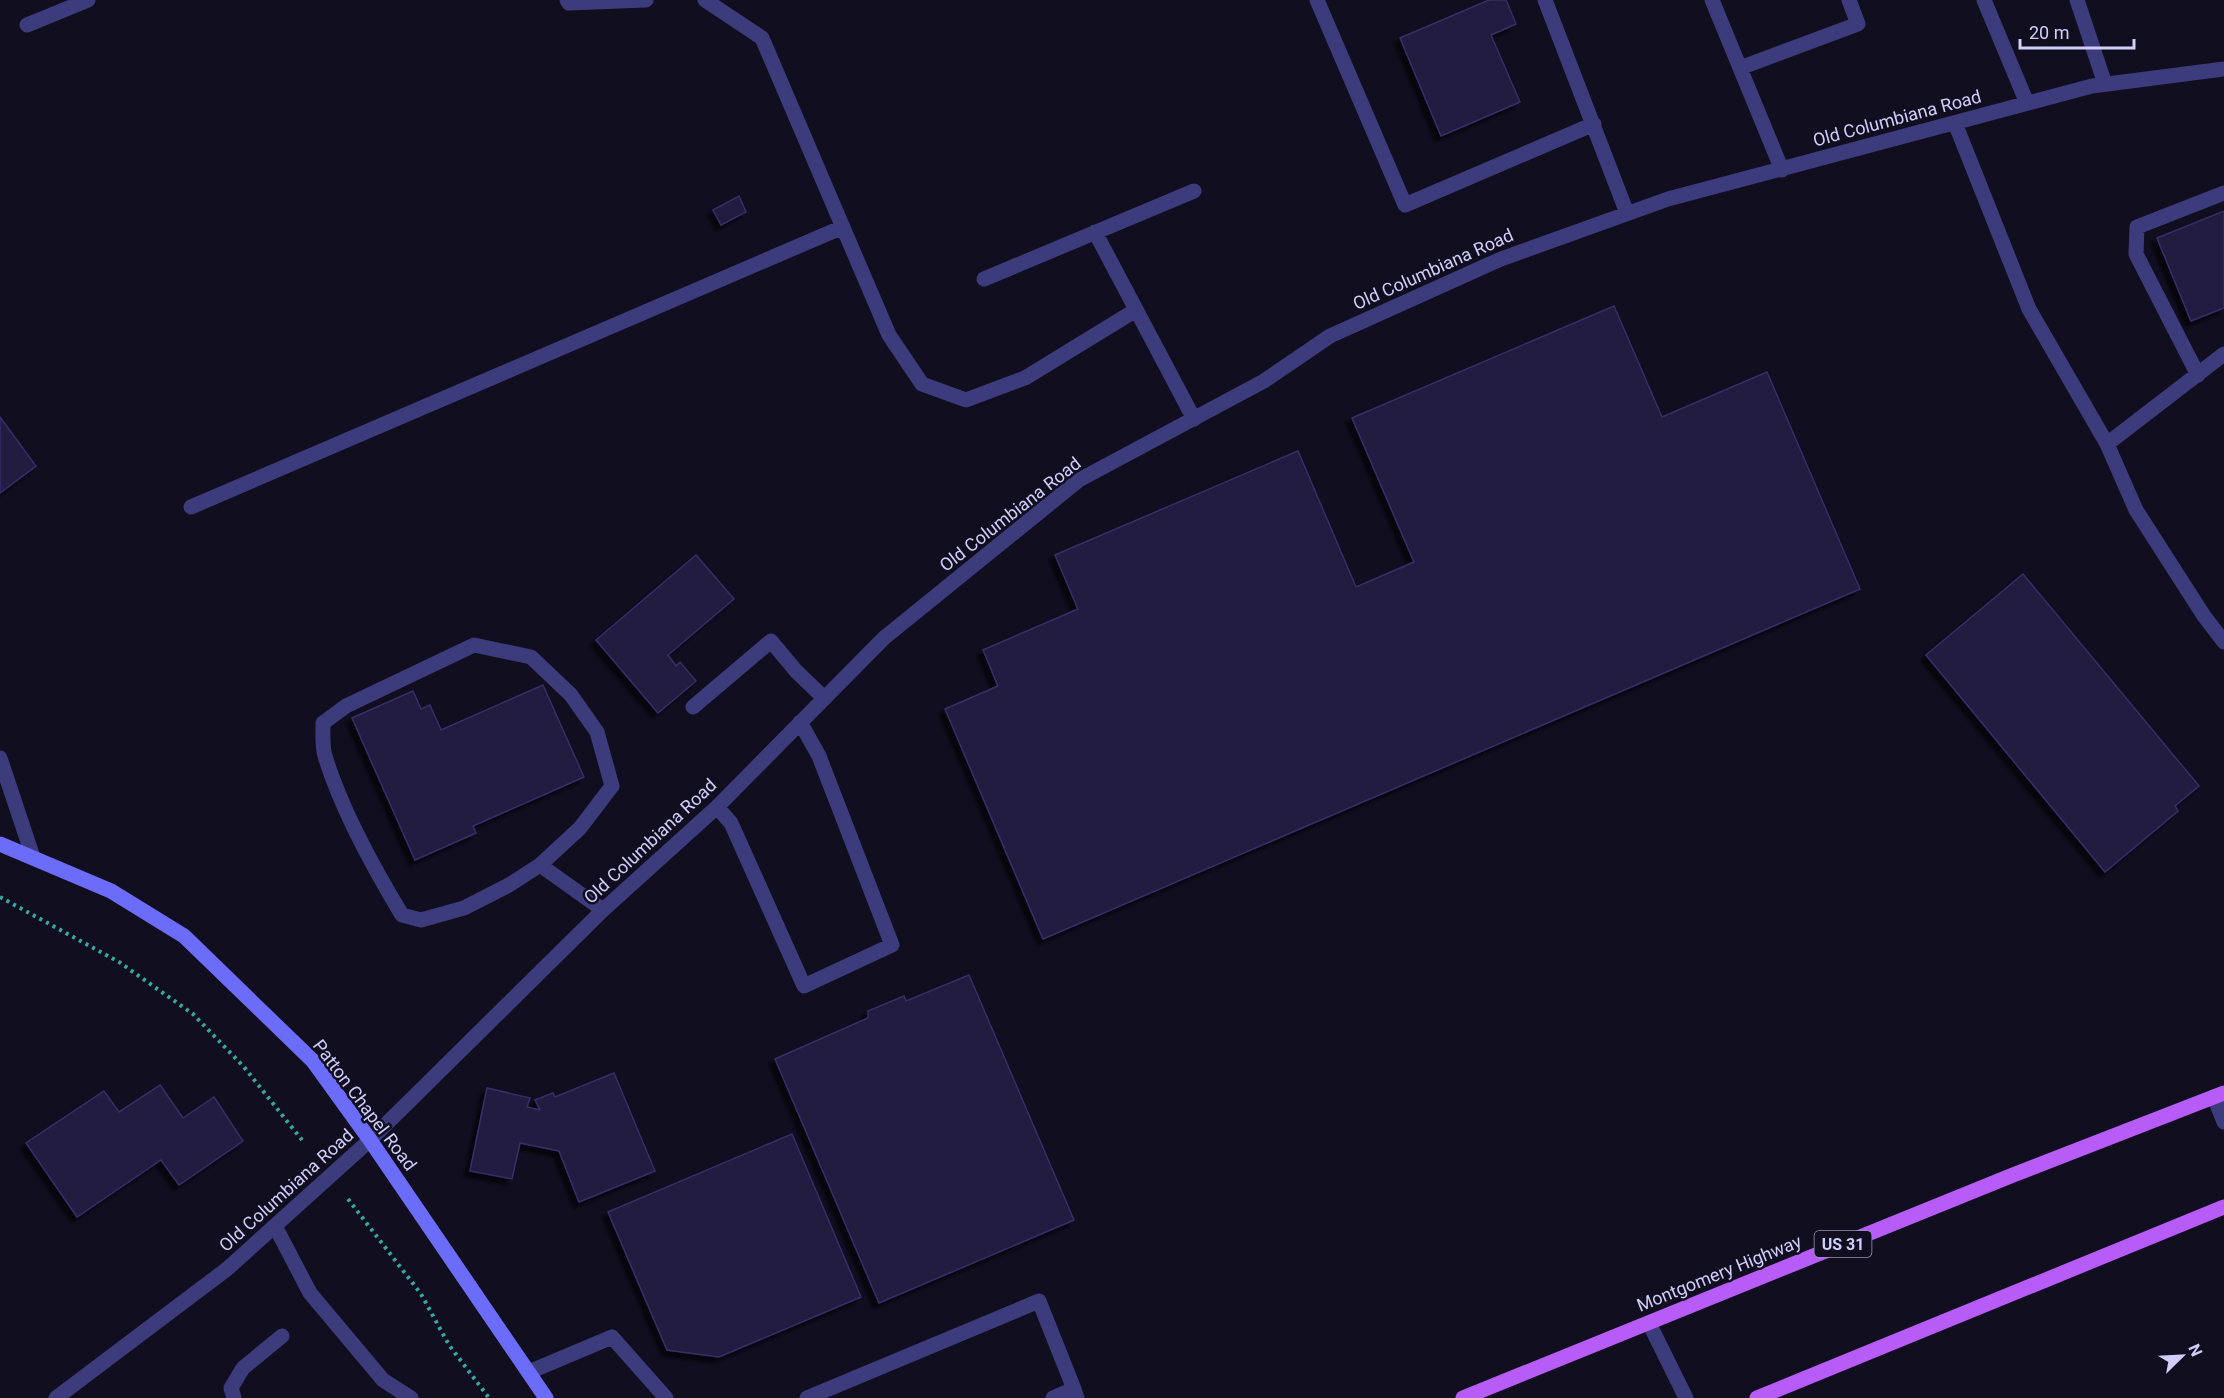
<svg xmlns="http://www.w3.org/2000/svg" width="2224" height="1398" viewBox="0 0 2224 1398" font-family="Roboto,sans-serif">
	<defs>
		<filter id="shadow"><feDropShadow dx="-5.5" dy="5.5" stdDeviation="1.5" flood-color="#0009"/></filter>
	</defs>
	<rect width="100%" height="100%" fill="#100e1f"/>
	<path fill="#211b3f" stroke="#382e6a" stroke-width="1.5" filter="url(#shadow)" d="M 1489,0 L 1506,0 L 1516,24 L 1491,35 L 1520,102 L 1441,136 L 1400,38 Z
		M 739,196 L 746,212 L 721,225 L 713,210 Z
		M 2224,211 L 2224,308 L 2191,321 L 2157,238 Z
		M 1614,306 L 1662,417 L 1767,372 L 1860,589 L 1043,939 L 945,709 L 998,686 L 983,650 L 1078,609 L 1055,555 L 1298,451 L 1356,587 L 1414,562 L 1352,418 Z
		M 0,417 L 36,466 L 0,493 Z
		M 696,555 L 734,599 L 668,655 L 676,666 L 680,662 L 696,681 L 658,713 L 596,640 Z
		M 2023,574 L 2199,786 L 2175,806 L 2178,811 L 2105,872 L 1926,655 Z
		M 543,685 L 584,777 L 473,826 L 476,833 L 415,860 L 352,718 L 413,691 L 421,709 L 430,705 L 441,730 Z
		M 969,975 L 1074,1220 L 879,1303 L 775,1059 L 868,1018 L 868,1011 L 904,996 L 906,1001 Z
		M 614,1073 L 655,1171 L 579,1202 L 559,1151 L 520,1143 L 512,1179 L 470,1171 L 487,1088 L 530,1098 L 527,1107 L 540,1110 L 535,1100 L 553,1093 L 555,1097 Z
		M 160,1085 L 183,1118 L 214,1097 L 243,1141 L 179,1185 L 161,1160 L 77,1217 L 26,1143 L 104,1091 L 119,1112 Z
		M 792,1134 L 861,1297 L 719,1357 L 667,1350 L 608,1212 Z"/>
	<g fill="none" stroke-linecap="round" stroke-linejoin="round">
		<path stroke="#34aaa0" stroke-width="4" stroke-dasharray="3 4.5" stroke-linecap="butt" d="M 0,897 L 119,962 L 193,1014 L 244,1067 L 302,1140
			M 348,1199 L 421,1294 L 449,1345 L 489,1398"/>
		<path stroke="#3c3b7b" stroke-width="15" d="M 567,0 L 569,3 L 646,0
			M 705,0 L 762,38 L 889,335 L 922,384 L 966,400 L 1025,378 L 1136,310
			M 1317,0 L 1405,205 L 1594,124
			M 1545,0 L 1627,213
			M 1712,0 L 1782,170
			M 1984,0 L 2027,103
			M 2077,0 L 2105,84
			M 27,25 L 88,0
			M 1740,68 L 1858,24 L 1849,0
			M 1955,123 L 2029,309 L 2107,444 L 2136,510 L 2204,616 L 2224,642
			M 1095,232 L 1194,419
			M 984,279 L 1194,191
			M 2198,375 L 2136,254 L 2137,227 L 2224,193
			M 2107,444 L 2224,354
			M 191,507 L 843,227
			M 693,707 L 771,641 L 796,671 L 824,698
			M 0,758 L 33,857
			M 717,807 L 731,823 L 804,986 L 892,945 L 819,756 L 800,722
			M 540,865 L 509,885 L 464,908 L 421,920 L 402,915 C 373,867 341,809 325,756 C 322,746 323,734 323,723 L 346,706 L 474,645 L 531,657 L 571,695 L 597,732 L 612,786 L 580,828 L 540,865 L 603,910
			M 2214,1097 L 2224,1122
			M 275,1226 L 310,1293 L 383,1380 L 411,1398
			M 1649,1323 L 1686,1398
			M 529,1372 L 612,1337 L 666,1398
			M 56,1398 L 227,1269 L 370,1140 L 603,910 L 717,807 L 884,638 L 1079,480 L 1264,381 L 1330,336 L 1501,259 L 1668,199 L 2092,86 L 2224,69
			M 234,1398 L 231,1388 L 243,1368 L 282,1336
			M 807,1398 L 1039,1301 L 1074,1389
			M 1053,1398 L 1074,1389 L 1077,1398"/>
		<path stroke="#6b6cf7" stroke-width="15" d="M 0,844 L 111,891 L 184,936 L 313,1061 L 370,1140 L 546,1398"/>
		<path stroke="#b75cf6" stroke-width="15" d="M 1463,1398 L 2013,1175 L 2224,1093
			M 1757,1398 L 2224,1207"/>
	</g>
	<g text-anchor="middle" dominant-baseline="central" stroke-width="5" stroke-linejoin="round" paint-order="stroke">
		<rect fill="#100e1f" stroke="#9894ba" stroke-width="1.5" x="1814.5" y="1231" width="57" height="26" rx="4.5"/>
		<g font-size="16" font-weight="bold" fill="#d2cefc">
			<text x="1843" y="1244">US 31</text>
		</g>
		<g font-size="18" fill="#d2cefc" stroke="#100e1f">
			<text transform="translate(1897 118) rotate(-15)">Old Columbiana Road</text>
			<text transform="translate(1433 269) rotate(-24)">Old Columbiana Road</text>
			<text transform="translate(1010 514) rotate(-38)">Old Columbiana Road</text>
			<text transform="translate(650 841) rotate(-43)">Old Columbiana Road</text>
			<text transform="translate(365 1105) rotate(53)">Patton Chapel Road</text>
			<text transform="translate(286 1190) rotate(-42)">Old Columbiana Road</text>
			<text transform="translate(1719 1273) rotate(-22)">Montgomery Highway</text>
		</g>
	</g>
	<g transform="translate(2182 1356) rotate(66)" stroke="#100e1f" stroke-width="4.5" paint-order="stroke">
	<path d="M0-4.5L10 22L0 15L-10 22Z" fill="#d2cefc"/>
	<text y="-9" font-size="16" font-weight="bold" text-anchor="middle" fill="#d2cefc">N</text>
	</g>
	<path d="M2020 39v9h114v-9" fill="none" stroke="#d2cefc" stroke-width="3"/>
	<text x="2029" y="39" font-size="18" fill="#d2cefc" stroke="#100e1f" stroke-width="4.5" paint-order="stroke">20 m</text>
</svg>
